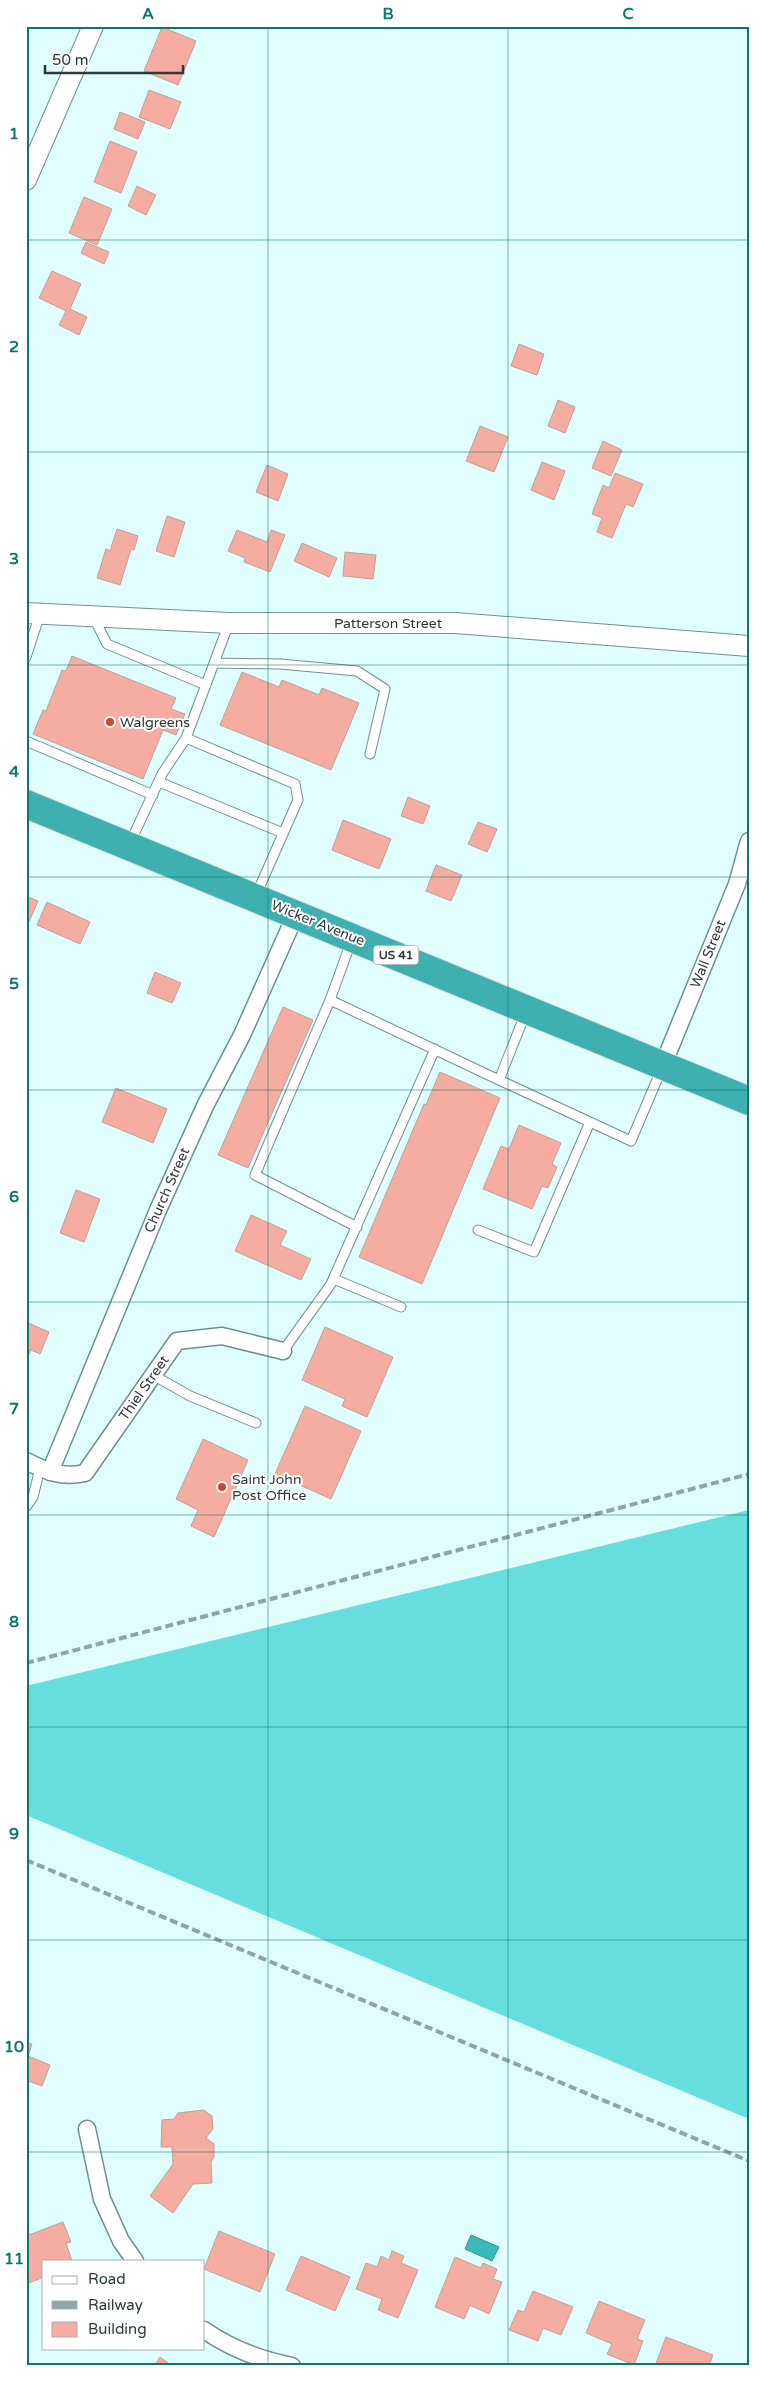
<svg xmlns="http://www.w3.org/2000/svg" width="775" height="2392" viewBox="0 0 775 2392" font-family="'Varela Round',sans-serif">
	<rect width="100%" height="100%" fill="#e1fefe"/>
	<path fill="#67dede" d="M 749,1510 L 749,2119 L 26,1815 L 26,1686 Z"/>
	<path fill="#3bb9b9" stroke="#369393" d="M 471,2235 L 499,2247 L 492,2261 L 465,2249 Z"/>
	<path fill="#f4ada0" stroke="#bfa09a" d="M 162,27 L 196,41 L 178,85 L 144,71 Z
		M 149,90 L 181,102 L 170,129 L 139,117 Z
		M 120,112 L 145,122 L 138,139 L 114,129 Z
		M 110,141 L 137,152 L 121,193 L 94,182 Z
		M 137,186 L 156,195 L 146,215 L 128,206 Z
		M 84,197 L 112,209 L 97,245 L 69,233 Z
		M 86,242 L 109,252 L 104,264 L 81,253 Z
		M 52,271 L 81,284 L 70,309 L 87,317 L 79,335 L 59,325 L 66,311 L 39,298 Z
		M 519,344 L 544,354 L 537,375 L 511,366 Z
		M 558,400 L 575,407 L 565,433 L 548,426 Z
		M 480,426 L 508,437 L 494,472 L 466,461 Z
		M 603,441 L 622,450 L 611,476 L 592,468 Z
		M 542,462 L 565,471 L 554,500 L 531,490 Z
		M 267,465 L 288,474 L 278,501 L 256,492 Z
		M 615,473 L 643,484 L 633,507 L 626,504 L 612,538 L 597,532 L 602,518 L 592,514 L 603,485 L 609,488 Z
		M 167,516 L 185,522 L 174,557 L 156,551 Z
		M 117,529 L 138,536 L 134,550 L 131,549 L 120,585 L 97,578 L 106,549 L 110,551 Z
		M 237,530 L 267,542 L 271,530 L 285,535 L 270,572 L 244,562 L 245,558 L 228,551 Z
		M 302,543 L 337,558 L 329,577 L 294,561 Z
		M 345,552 L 376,555 L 373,579 L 343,576 Z
		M 72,656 L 176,698 L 171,709 L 185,714 L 176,735 L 163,730 L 143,779 L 33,734 L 43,710 L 46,711 L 62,670 L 66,671 Z
		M 242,672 L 279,687 L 282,680 L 319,695 L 322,688 L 359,703 L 331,770 L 220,725 Z
		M 408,797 L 430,806 L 423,824 L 401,816 Z
		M 343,820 L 391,839 L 379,869 L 332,850 Z
		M 478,822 L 497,829 L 487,852 L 468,844 Z
		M 436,865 L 462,875 L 451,901 L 426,891 Z
		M 26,896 L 38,901 L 29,922 L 26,921 Z
		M 47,902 L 90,922 L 80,944 L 37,925 Z
		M 155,972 L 181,983 L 172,1003 L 147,993 Z
		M 283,1007 L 313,1020 L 248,1168 L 218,1155 Z
		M 440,1072 L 500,1098 L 422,1284 L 359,1257 L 424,1104 L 426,1105 Z
		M 116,1088 L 167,1109 L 153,1143 L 102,1122 Z
		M 519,1125 L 561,1143 L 552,1164 L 557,1167 L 548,1188 L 542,1186 L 532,1209 L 483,1189 L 501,1146 L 509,1149 Z
		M 76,1190 L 100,1199 L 84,1242 L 60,1233 Z
		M 251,1215 L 287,1231 L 280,1245 L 311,1259 L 301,1280 L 235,1251 Z
		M 26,1322 L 49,1332 L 40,1354 L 31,1350 L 26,1360 Z
		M 325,1327 L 393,1357 L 367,1417 L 342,1406 L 345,1399 L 302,1380 Z
		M 305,1406 L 361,1431 L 331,1499 L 275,1474 Z
		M 203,1439 L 248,1460 L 214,1537 L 191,1526 L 198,1510 L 176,1499 Z
		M 26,2042 L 32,2044 L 28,2056 L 50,2065 L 42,2086 L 28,2081 L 26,2086 Z
		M 204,2110 L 212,2116 L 213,2129 L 206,2138 L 214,2144 L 214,2157 L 211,2162 L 212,2183 L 193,2184 L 173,2213 L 150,2196 L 173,2164 L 172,2147 L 161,2147 L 162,2120 L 174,2119 L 178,2113 Z
		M 63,2222 L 71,2242 L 66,2243 L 72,2261 L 44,2261 L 44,2277 L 26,2284 L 26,2236 Z
		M 219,2231 L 275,2254 L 260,2292 L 204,2269 Z
		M 392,2251 L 404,2256 L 401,2263 L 418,2270 L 398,2318 L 378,2310 L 382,2299 L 356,2289 L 366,2263 L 377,2267 L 381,2256 L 389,2260 Z
		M 301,2256 L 350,2277 L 335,2311 L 286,2290 Z
		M 455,2257 L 481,2268 L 483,2263 L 497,2269 L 493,2279 L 502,2282 L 489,2314 L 470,2305 L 464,2319 L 435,2307 Z
		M 533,2291 L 573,2307 L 561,2335 L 543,2328 L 538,2341 L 509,2330 L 518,2310 L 524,2312 Z
		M 599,2301 L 645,2320 L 637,2339 L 643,2341 L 634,2365 L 607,2354 L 612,2344 L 586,2333 Z
		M 666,2337 L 713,2355 L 709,2366 L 655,2366 Z
		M 160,2357 L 172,2366 L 154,2366 Z"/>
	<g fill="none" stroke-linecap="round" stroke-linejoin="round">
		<g stroke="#6e9190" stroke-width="11">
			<path id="service" d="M 94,618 L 107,644 L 206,685
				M 26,657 L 40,614
				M 215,663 L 280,664 L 357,671 L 385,689 L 370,754
				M 186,738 L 295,784 L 298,800 L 256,895
				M 26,741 L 153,795
				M 159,782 L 283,833
				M 130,843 L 162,774 L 186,738 L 229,623
				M 351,942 L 330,1000 L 499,1080 L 526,1012
				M 330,1000 L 255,1175 L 357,1227
				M 499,1080 L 631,1141 L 662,1068
				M 478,1230 L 534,1252 L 590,1122
				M 334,1279 L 401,1307
				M 283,1351 L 331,1284 L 435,1049
				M 153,1375 L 190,1396 L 256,1423
				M 26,1507 L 33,1497 L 40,1468"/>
		</g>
		<g stroke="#6e9190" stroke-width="19">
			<path id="minor" d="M 663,1065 L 737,884 L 749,841
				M 26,1461 C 48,1472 61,1478 85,1473 L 177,1341 L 222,1336 L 283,1351
				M 50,1472 L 158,1210 L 206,1104 L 242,1035 L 296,914
				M 87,2129 L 102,2199 L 121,2241 L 135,2261
				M 204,2330 C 230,2348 261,2360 292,2366"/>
		</g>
		<g stroke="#6e9190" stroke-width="22">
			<path id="tertiary" d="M 26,180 L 93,26
				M 26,613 L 229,623 L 455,623 L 749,646"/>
		</g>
		<g stroke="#dddfdf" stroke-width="30">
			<path id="trunk" d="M 26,804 L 749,1101"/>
		</g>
		<use href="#service" stroke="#fff" stroke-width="9"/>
		<use href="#minor" stroke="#fff" stroke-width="16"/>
		<use href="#tertiary" stroke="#fff" stroke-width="20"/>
		<use href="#trunk" stroke="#3eb0b0" stroke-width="28"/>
		<path stroke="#8ea5a5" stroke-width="4" stroke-dasharray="8 4" stroke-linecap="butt" d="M 26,1663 L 749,1474
			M 26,1860 L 749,2161"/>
	</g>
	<path fill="none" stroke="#0f766e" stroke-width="1" stroke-opacity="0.55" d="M 268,26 L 268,2366M 508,26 L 508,2366M 26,240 L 749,240M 26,452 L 749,452M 26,665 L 749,665M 26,877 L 749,877M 26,1090 L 749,1090M 26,1302 L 749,1302M 26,1515 L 749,1515M 26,1727 L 749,1727M 26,1940 L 749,1940M 26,2152 L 749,2152"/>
	<g fill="#d14531" stroke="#fff" stroke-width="2">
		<circle cx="110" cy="722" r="5"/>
		<circle cx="222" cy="1487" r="5"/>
	</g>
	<g text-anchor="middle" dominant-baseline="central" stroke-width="4" stroke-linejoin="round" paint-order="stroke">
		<rect fill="#fff" stroke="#6b7575" stroke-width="1" x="373.5" y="945.5" width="45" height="19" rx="4"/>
		<g font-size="12" font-weight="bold" fill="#2b3a3a">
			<text x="396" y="955">US 41</text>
		</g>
		<g font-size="14" fill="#2b3a3a" stroke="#fff">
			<text x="388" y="623">Patterson Street</text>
			<text transform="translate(318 923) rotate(22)">Wicker Avenue</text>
			<text transform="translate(708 954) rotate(-68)">Wall Street</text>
			<text transform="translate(167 1190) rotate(-66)">Church Street</text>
			<text transform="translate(144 1388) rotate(-55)">Thiel Street</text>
		</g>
		<g font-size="14" fill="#2b3a3a" stroke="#fff" text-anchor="start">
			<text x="120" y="722">Walgreens</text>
			<text x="232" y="1479">Saint John<tspan x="232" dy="16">Post Office</tspan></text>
		</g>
	</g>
	<rect width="775" height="2392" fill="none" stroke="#ffffff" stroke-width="55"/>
	<rect x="42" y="2260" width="162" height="90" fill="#ffffff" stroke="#aab0b0"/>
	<rect x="52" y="2276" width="25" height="8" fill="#ffffff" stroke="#aab0b0"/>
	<text x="88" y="2284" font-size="15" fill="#2b3a3a">Road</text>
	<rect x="52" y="2301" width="25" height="8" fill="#8ea5a5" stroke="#aab0b0"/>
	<text x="88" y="2310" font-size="15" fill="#2b3a3a">Railway</text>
	<rect x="52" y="2322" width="25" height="15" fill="#f4ada0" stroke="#aab0b0"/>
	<text x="88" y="2334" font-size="15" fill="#2b3a3a">Building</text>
	<path d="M45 65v8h138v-8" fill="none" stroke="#2b3a3a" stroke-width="2.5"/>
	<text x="52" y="65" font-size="15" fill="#2b3a3a" stroke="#ffffff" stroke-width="4" paint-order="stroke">50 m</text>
	<rect x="28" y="28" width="720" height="2336" fill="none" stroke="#0f766e" stroke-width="2"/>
	<g font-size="16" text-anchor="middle" font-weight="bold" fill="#0f766e">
		<text x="148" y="19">A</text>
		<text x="388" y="19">B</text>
		<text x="628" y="19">C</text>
		<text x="14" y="139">1</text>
		<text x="14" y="352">2</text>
		<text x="14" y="564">3</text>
		<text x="14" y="777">4</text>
		<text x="14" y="989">5</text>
		<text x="14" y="1202">6</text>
		<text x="14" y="1414">7</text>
		<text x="14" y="1627">8</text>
		<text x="14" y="1839">9</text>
		<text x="14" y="2052">10</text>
		<text x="14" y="2264">11</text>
	</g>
</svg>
